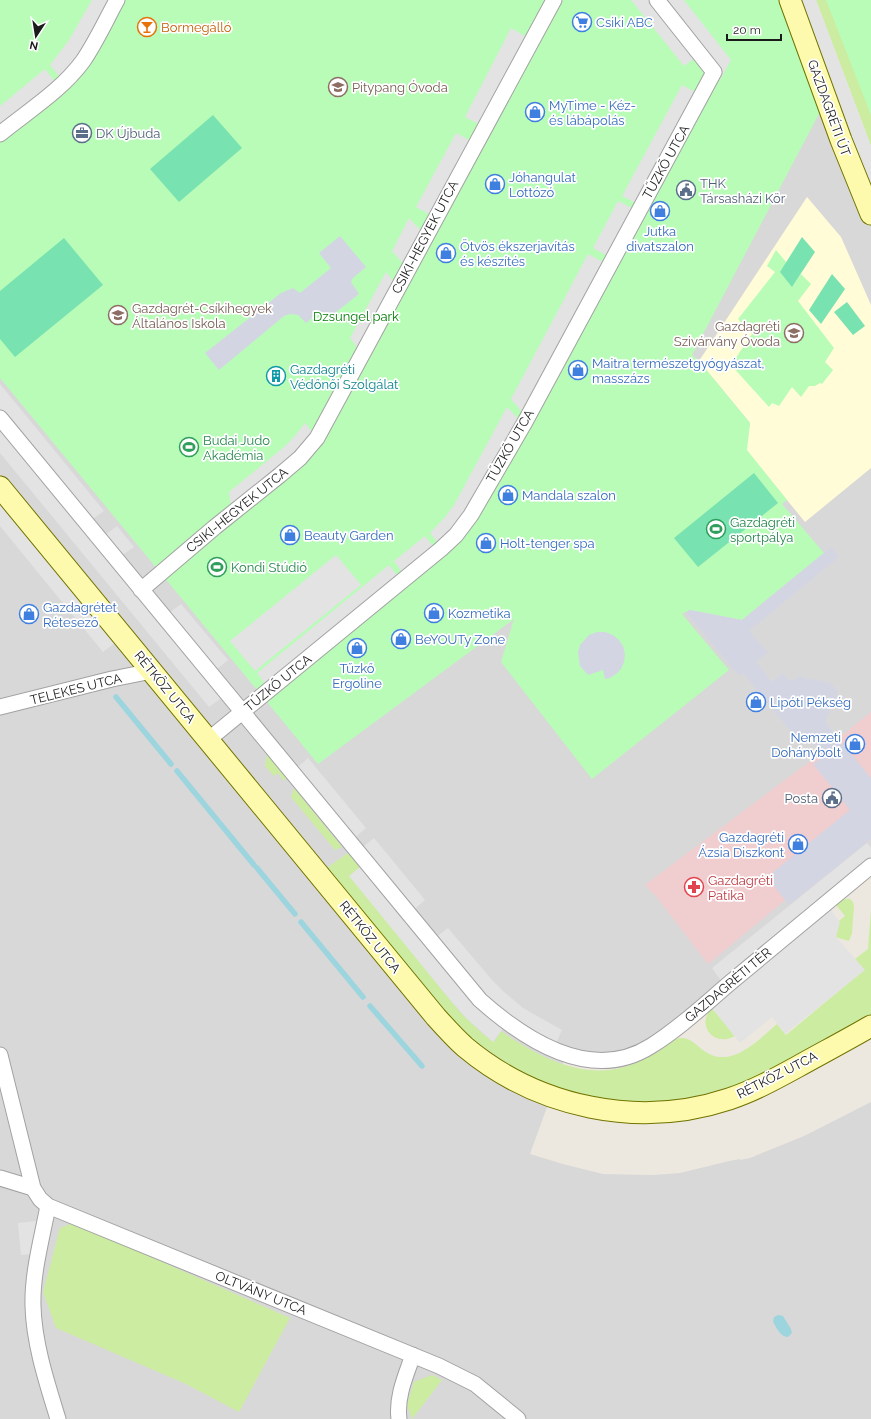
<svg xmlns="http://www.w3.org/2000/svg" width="871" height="1419" viewBox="0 0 871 1419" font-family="Raleway,sans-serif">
	<rect width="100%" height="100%" fill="#ede8df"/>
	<path fill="#d9d8d8" d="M 0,0 L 790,0 L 871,214 L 871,866 L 630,1056 L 566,1055 L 530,1154 L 563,1164 L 603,1174 L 653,1175 L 680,1173 L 729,1161 L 740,1159 L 740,1160 L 750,1158 L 804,1136 L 871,1102 L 871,1419 L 0,1419 Z"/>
	<path fill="#f0cdce" d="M 871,712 L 871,839 L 784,901 L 708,964 L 655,895 L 645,885 L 809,762 Z"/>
	<path fill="#fffcd7" d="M 807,197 L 841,237 L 871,305 L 871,468 L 805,522 L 746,450 L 750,423 L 699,361 Z"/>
	<path fill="#cceca1" d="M 816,0 L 871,0 L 871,146 Z
		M 267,755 L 286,778 L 284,781 L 278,773 L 274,776 L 265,766 Z
		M 294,788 L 342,847 L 335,850 L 291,797 Z
		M 348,853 L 360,867 L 350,876 L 460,1012 L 483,1034 L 494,1042 L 501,1031 C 541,1059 589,1084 638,1062 C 645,1059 652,1055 659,1051 C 666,1046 672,1039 680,1038 C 690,1037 696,1045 703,1050 C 730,1071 758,1040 777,1024 L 786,1035 L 864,970 L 855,959 L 868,949 L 871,909 L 871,1015 L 771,1071 L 736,1085 L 716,1091 L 685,1099 L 644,1103 L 605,1100 L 569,1092 L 518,1071 L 475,1041 L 450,1018 L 338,882 L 328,867 Z
		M 846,899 L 850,899 L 853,902 L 854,906 L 852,933 L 849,941 L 835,937 L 727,1026 L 735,1036 C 714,1048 695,1025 712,1008 L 720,1018 L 845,916 L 836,905 L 842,900 Z
		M 73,1223 L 290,1318 L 239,1412 L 186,1384 L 56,1328 L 43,1292 L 60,1228 Z
		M 432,1375 L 442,1380 L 412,1419 L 407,1405 L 414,1382 Z"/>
	<path fill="#b8fcb8" d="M 0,0 L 782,0 L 822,108 L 692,355 L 699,361 L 750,423 L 747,450 L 787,500 L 782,504 L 824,553 L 742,620 L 690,610 L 682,614 L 729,670 L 592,779 L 501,662 L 514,619 L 318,764 L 0,378 Z
		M 826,0 L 871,0 L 871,115 Z
		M 776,250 L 786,262 L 792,286 L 801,274 L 811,284 L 798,301 L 834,348 L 825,362 L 833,370 L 822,384 L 820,383 L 815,386 L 809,386 L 801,397 L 792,387 L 779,406 L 772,403 L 769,407 L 731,365 L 752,334 L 738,319 L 775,272 L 767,266 Z"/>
	<path fill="#78e2b0" d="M 213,115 L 242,148 L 179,202 L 150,169 Z
		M 802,237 L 815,252 L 792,287 L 780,272 Z
		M 64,238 L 103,285 L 15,357 L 0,339 L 0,291 Z
		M 832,274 L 845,289 L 821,324 L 809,310 Z
		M 847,302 L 865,326 L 853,335 L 834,312 Z
		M 754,473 L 778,503 L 698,567 L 674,538 Z"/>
	<path fill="#e3e3e3" d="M 92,0 L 117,0 L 64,82 L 50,65 L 69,40 Z
		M 631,0 L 657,0 L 661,4 L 667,0 L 684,0 L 731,60 L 720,80 L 700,54 L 684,66 Z
		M 790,0 L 816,0 L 871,146 L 871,214 Z
		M 511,28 L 532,40 L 485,127 L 465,117 Z
		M 45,69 L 59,87 L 0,134 L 0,106 Z
		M 682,85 L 703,96 L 642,206 L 622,196 Z
		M 456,133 L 476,144 L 436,218 L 416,207 Z
		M 618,201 L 638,211 L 613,259 L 593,248 Z
		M 409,218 L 426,236 L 408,269 L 392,251 Z
		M 588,254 L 609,265 L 527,418 L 511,399 Z
		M 386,272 L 398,287 L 363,355 L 350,338 Z
		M 0,384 L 104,511 L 87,523 L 100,539 L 117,526 L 134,547 L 117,559 L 164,617 L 181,604 L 228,660 L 211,674 L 227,694 L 209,707 L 0,453 Z
		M 507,407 L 523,424 L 442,548 L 430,533 L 446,516 L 454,505 Z
		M 305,423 L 317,438 L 232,513 L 229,492 L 284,447 L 294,437 Z
		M 0,487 L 123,637 L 103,652 L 0,526 Z
		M 425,536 L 437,552 L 406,578 L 394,561 Z
		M 336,555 L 361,585 L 255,671 L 230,641 Z
		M 389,565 L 402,581 L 269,689 L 257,673 Z
		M 308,758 L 366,828 L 350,842 L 292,772 Z
		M 374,838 L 425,900 L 409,914 L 431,941 L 448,928 L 492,980 L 504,992 L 523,1008 L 562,1030 L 553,1050 L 507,1023 L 493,1042 L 467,1019 L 451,1001 L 349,876 L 366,862 L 357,852 Z
		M 867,843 L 871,848 L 871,866 L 826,903 L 840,922 L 836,937 L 865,970 L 785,1034 L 772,1017 L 740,1043 L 707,1002 L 725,986 L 712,968 Z
		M 36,1221 L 33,1254 L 21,1255 L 18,1223 Z"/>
	<path fill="#d4d5e3" d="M 340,236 L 366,267 L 353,278 L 351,282 L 359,294 L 326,320 L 319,312 L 306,323 L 298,315 L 290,314 L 284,316 L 219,370 L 205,353 L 281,293 L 293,288 L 300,293 L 331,268 L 319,253 Z
		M 831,547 L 839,557 L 749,631 L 768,653 L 756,662 L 772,682 L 783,673 L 789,681 L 801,676 L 804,678 L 829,682 L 838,691 L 825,722 L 871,778 L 871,839 L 789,905 L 767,877 L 850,810 L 813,764 L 824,756 L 809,738 L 801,744 L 743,673 L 739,676 L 686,612 L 690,610 L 742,620 Z
		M 597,632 L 605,632 L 613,635 L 619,640 L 623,646 L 625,654 L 624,662 L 621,669 L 616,674 L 610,678 L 605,679 L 603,670 L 588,675 L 580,666 L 578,652 L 580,645 L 589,635 Z"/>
	<path fill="#9dd5de" d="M 778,1315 L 783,1316 L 791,1329 L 792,1333 L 788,1337 C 780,1337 777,1328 773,1322 L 774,1317 Z"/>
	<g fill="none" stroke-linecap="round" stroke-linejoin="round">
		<path stroke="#9dd5de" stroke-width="5.5" d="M 116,697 L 171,764
			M 177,771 L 254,865
			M 257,868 L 295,914
			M 301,922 L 363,997
			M 370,1006 L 422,1066"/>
		<g stroke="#a2a2a2" stroke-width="17">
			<path id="street" d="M 0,134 C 28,111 61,91 83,61 C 96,42 106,20 117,0
				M 0,418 L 480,1000 C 525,1040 591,1084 651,1046 C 680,1028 705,1004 731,982 C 778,943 824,905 871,866
				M 141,590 L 215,527 L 280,475 L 300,458 L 317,438 L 554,0
				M 0,707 L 112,679 L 152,671
				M 208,740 L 441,549 L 456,535 L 471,515 L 525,422 L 714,72 L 657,0
				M 0,1055 L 33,1188 L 40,1199 L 48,1206 L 439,1366 L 475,1384 L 518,1419
				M 0,1178 L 33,1188
				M 48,1206 C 42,1238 32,1273 33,1306 C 34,1344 47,1383 58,1419
				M 399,1419 C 396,1397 406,1375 413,1355"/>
		</g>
		<g stroke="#717400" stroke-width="23">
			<path id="secondary" d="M 790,0 L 841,140 L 871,214
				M 0,487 L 436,1017 C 445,1027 455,1038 465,1047 C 538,1108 639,1129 729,1099 C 753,1091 775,1079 797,1067 C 822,1053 847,1040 871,1026"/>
		</g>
		<use href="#street" stroke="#fff" stroke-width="15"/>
		<use href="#secondary" stroke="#fdfaae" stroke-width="21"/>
	</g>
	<defs>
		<g id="supermarket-ring" transform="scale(1)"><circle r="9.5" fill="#fff" stroke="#3f7fe0" stroke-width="1.5"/><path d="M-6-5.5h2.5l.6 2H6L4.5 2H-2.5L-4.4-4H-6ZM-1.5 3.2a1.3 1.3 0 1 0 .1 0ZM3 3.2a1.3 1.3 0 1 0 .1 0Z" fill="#3f7fe0"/></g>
		<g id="bar-ring" transform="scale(1)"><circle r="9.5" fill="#fff" stroke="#e8710a" stroke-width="1.5"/><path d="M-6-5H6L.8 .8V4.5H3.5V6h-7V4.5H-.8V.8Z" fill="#e8710a"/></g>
		<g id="school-ring" transform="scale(1)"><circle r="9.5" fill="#fff" stroke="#8d6e63" stroke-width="1.5"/><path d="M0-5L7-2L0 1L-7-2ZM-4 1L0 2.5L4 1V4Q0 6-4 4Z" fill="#8d6e63"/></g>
		<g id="shop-ring" transform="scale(1)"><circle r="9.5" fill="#fff" stroke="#3f7fe0" stroke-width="1.5"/><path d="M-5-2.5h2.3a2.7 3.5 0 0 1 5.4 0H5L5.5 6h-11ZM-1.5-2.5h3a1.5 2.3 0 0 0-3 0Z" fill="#3f7fe0"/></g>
		<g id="office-ring" transform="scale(1)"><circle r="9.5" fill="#fff" stroke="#5c6f8a" stroke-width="1.5"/><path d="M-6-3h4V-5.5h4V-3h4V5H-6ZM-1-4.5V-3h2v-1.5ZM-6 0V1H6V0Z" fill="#5c6f8a"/></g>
		<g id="civic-ring" transform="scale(1)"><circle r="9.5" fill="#fff" stroke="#5c6f8a" stroke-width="1.5"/><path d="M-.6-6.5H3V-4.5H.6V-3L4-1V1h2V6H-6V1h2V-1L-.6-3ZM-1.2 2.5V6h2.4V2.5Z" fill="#5c6f8a"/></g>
		<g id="building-ring" transform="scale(1)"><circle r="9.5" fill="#fff" stroke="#0f9aa8" stroke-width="1.5"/><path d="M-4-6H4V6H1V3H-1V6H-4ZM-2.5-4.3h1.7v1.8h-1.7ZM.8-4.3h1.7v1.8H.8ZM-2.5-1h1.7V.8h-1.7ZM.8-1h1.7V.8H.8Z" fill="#0f9aa8"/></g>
		<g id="stadium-ring" transform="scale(1)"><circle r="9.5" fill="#fff" stroke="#2e9e5b" stroke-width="1.5"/><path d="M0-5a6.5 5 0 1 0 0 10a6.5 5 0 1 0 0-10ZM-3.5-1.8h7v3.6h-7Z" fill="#2e9e5b"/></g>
		<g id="pharmacy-ring" transform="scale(1)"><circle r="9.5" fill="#fff" stroke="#e0444e" stroke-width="1.5"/><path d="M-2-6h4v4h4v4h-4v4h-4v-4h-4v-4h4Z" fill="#e0444e"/></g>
	</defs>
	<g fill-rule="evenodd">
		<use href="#supermarket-ring" x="582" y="22"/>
		<use href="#bar-ring" x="147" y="27"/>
		<use href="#school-ring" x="338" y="87"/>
		<use href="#shop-ring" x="535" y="112"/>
		<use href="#office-ring" x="82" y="133"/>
		<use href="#shop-ring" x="495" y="184"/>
		<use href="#civic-ring" x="686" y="190"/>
		<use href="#shop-ring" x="660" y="211"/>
		<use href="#shop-ring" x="446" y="253"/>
		<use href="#school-ring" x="118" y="315"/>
		<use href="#school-ring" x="794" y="333"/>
		<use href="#shop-ring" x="578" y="370"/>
		<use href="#building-ring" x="276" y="376"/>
		<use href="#stadium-ring" x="189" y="447"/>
		<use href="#shop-ring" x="508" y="495"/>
		<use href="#stadium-ring" x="716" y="529"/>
		<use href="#shop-ring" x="290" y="535"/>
		<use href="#shop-ring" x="486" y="543"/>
		<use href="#stadium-ring" x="217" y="567"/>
		<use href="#shop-ring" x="434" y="613"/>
		<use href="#shop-ring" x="29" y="614"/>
		<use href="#shop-ring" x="401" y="639"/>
		<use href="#shop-ring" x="357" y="648"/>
		<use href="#shop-ring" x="756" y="702"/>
		<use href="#shop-ring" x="855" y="744"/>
		<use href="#civic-ring" x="832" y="798"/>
		<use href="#shop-ring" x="798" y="844"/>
		<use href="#pharmacy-ring" x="694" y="887"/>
	</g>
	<g text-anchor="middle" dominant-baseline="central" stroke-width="3.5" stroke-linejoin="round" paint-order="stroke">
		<g font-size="13" fill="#366cbe" stroke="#fff" text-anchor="start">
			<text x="596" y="22">Csiki ABC</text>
			<text x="549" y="105">MyTime - Kéz-<tspan x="549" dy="15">és lábápolás</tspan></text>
			<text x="509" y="177">Jóhangulat<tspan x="509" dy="15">Lottózó</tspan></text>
			<text x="660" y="231" text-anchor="middle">Jutka<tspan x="660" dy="15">divatszalon</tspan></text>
			<text x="460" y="246">Ötvös ékszerjavítás<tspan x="460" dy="15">és készítés</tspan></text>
			<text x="592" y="363">Maitra természetgyógyászat,<tspan x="592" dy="15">masszázs</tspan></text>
			<text x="522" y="495">Mandala szalon</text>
			<text x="304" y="535">Beauty Garden</text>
			<text x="500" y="543">Holt-tenger spa</text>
			<text x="43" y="607">Gazdagrétet<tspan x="43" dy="15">Rétesező</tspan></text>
			<text x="448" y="613">Kozmetika</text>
			<text x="415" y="639">BeYOUTy Zone</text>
			<text x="357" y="668" text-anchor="middle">Tűzkő<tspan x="357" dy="15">Ergoline</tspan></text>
			<text x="770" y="702">Lipóti Pékség</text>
			<text x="841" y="737" text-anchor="end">Nemzeti<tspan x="841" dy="15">Dohánybolt</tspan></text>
			<text x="784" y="837" text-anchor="end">Gazdagréti<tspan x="784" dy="15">Ázsia Diszkont</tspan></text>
		</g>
		<g font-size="13" fill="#c56008" stroke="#fff" text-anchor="start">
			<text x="161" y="27">Bormegálló</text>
		</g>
		<g font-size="13" fill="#785e54" stroke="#fff" text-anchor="start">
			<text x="352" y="87">Pitypang Óvoda</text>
			<text x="132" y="308">Gazdagrét-Csíkihegyek<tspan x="132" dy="15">Általános Iskola</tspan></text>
			<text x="780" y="326" text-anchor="end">Gazdagréti<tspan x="780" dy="15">Szivárvány Óvoda</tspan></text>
		</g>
		<g font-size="13" fill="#1b1b1b" stroke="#fff">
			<text transform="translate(829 108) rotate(70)">GAZDAGRÉTI ÚT</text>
			<text transform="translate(666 162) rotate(-61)">TŰZKŐ UTCA</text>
			<text transform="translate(425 237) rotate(-62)">CSIKI-HEGYEK UTCA</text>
			<text transform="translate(510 446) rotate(-60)">TŰZKŐ UTCA</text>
			<text transform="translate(237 510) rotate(-39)">CSIKI-HEGYEK UTCA</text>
			<text transform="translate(278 683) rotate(-39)">TŰZKŐ UTCA</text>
			<text transform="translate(165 687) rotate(51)">RÉTKÖZ UTCA</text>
			<text transform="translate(76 689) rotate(-14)">TELEKES UTCA</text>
			<text transform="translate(370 937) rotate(51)">RÉTKÖZ UTCA</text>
			<text transform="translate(728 985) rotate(-40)">GAZDAGRÉTI TÉR</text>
			<text transform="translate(777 1075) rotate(-27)">RÉTKÖZ UTCA</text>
			<text transform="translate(261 1293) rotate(22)">OLTVÁNY UTCA</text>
		</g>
		<g font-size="13" fill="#4e5e75" stroke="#fff" text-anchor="start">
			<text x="96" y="133">DK Újbuda</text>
			<text x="700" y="183">THK<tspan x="700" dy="15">Társasházi Kör</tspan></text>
			<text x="818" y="798" text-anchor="end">Posta</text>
		</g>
		<g font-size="13" fill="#057d06" stroke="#fff">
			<text x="356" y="316">Dzsungel park</text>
		</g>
		<g font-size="13" fill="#0d838f" stroke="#fff" text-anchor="start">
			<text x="290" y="369">Gazdagréti<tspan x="290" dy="15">Védőnői Szolgálat</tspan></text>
		</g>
		<g font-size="13" fill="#27864d" stroke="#fff" text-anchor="start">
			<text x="203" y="440">Budai Judo<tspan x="203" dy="15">Akadémia</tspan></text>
			<text x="730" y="522">Gazdagréti<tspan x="730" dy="15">sportpálya</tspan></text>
			<text x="231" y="567">Kondi Stúdió</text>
		</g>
		<g font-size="13" fill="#be3a42" stroke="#fff" text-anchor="start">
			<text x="708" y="880">Gazdagréti<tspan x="708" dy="15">Patika</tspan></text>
		</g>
	</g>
	<g transform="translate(36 36) rotate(192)" stroke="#ffffff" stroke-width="3" paint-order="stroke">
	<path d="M0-3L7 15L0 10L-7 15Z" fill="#1b1b1b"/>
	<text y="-6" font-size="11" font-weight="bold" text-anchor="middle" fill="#1b1b1b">N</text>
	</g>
	<path d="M727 34v6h54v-6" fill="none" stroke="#1b1b1b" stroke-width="2"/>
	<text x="733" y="34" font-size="12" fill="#1b1b1b" stroke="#ffffff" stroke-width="3" paint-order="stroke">20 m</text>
</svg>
